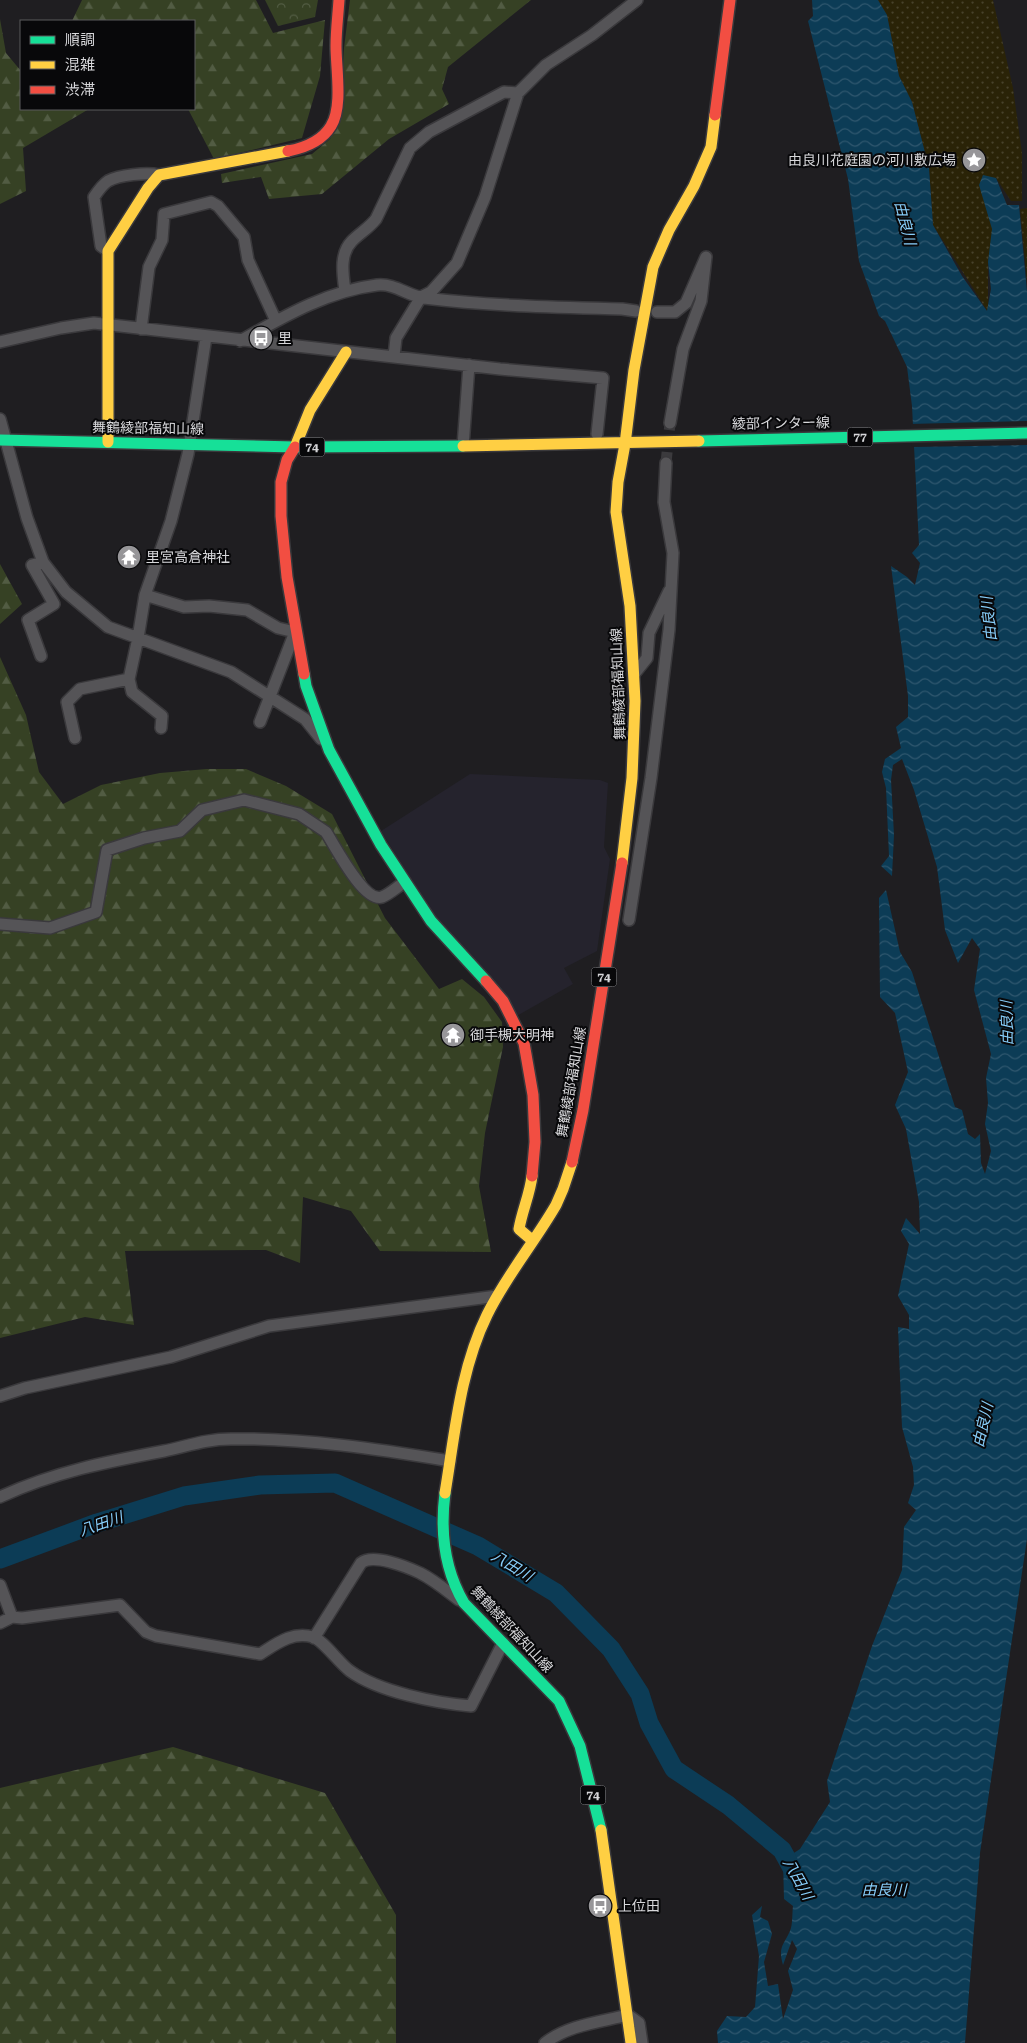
<svg xmlns="http://www.w3.org/2000/svg" width="1027" height="2043" viewBox="0 0 1027 2043" font-family="'Roboto Serif','Noto Sans JP',serif">
	<defs>
		<pattern id="forest-firs" width="22" height="20" patternUnits="userSpaceOnUse" patternTransform="scale(1.25)"><rect width="22" height="20" fill="#364124"/><path d="M5 1l3.5 6h-7zM16 11l3.5 6h-7z" fill="#525c43"/></pattern>
		<pattern id="sand-dots" width="8" height="8" patternUnits="userSpaceOnUse" patternTransform="scale(1.25)"><rect width="8" height="8" fill="#2a2307"/><path d="M2 2h.1M6 6h.1" fill="none" stroke="#48422b" stroke-width="1.8" stroke-linecap="round"/></pattern>
		<pattern id="park-crowns" width="20" height="18" patternUnits="userSpaceOnUse" patternTransform="scale(1.25)"><rect width="20" height="18" fill="#364124"/><path d="M2 6a3 3 0 1 1 6 0M12 15a3 3 0 1 1 6 0" fill="none" stroke="#525c43"/></pattern>
		<pattern id="water-waves" width="16" height="10" patternUnits="userSpaceOnUse" patternTransform="scale(1.25)"><rect width="16" height="10" fill="#0c3c56"/><path d="M0 5q4-4 8 0t8 0" fill="none" stroke="#2f576e"/></pattern>
	</defs>
	<rect width="100%" height="100%" fill="#1f1e21"/>
	<path fill="#25232d" d="M 470,774 L 600,780 L 608,783 L 604,847 L 610,859 L 597,951 L 564,968 L 573,984 L 515,1017 L 438,922 L 381,831 Z"/>
	<path fill="url(#forest-firs)" d="M 82,0 L 256,0 L 273,33 L 325,20 L 320,76 L 302,138 L 214,159 L 188,109 L 194,109 L 194,21 L 72,21 Z
		M 350,0 L 531,0 L 448,67 L 442,89 L 449,104 L 389,139 L 322,194 L 269,199 L 261,177 L 222,183 L 221,174 L 312,154 L 330,139 L 341,113 L 344,48 Z
		M 0,19 L 6,53 L 21,71 L 21,109 L 89,109 L 23,148 L 26,191 L 0,204 Z
		M 0,564 L 22,604 L 0,624 Z
		M 0,657 L 26,715 L 39,772 L 63,804 L 101,785 L 160,773 L 207,769 L 246,769 L 286,786 L 332,814 L 385,918 L 439,989 L 462,979 L 484,997 L 502,1022 L 503,1047 L 485,1133 L 479,1186 L 491,1252 L 380,1251 L 351,1211 L 303,1197 L 300,1263 L 266,1250 L 125,1251 L 134,1325 L 85,1317 L 0,1338 Z
		M 173,1747 L 325,1793 L 396,1915 L 396,2043 L 0,2043 L 0,1788 Z"/>
	<path fill="url(#sand-dots)" d="M 878,0 L 993,0 L 1013,88 L 1022,153 L 1022,201 L 1011,201 L 996,178 L 987,212 L 993,229 L 988,262 L 988,312 L 933,225 L 929,168 L 912,102 L 899,76 L 887,15 Z
		M 1027,208 L 1027,282 L 1020,209 Z"/>
	<path fill="url(#park-crowns)" d="M 265,0 L 318,0 L 315,17 L 278,26 Z"/>
	<path fill="url(#water-waves)" d="M 812,0 L 878,0 L 887,15 L 899,76 L 912,102 L 929,168 L 933,225 L 962,276 L 987,311 L 991,289 L 988,262 L 992,229 L 979,185 L 983,175 L 996,178 L 1007,205 L 1019,205 L 1027,292 L 1027,1539 L 980,1853 L 965,2043 L 718,2043 L 717,2031 L 727,2016 L 746,2017 L 755,2007 L 759,1956 L 752,1915 L 762,1906 L 760,1917 L 768,1921 L 772,1934 L 764,1962 L 768,1986 L 778,1984 L 783,2019 L 793,1990 L 788,1971 L 797,1949 L 792,1940 L 783,1965 C 778,1947 783,1946 790,1931 C 793,1924 792,1913 793,1906 L 784,1899 L 783,1860 L 800,1849 L 830,1802 L 827,1781 L 872,1646 L 902,1570 L 904,1527 L 916,1510 L 908,1503 L 914,1485 L 913,1467 L 902,1427 L 898,1327 L 909,1329 L 909,1315 L 898,1296 L 909,1244 L 901,1231 L 906,1218 L 920,1234 L 919,1202 L 906,1129 L 895,1105 L 908,1072 L 895,1013 L 880,997 L 879,898 L 886,890 L 900,952 L 912,972 L 955,1107 L 962,1110 L 968,1134 L 975,1139 L 980,1134 L 981,1163 L 985,1174 L 991,1151 L 985,1124 L 988,1103 L 986,1078 L 991,1054 L 974,990 L 980,949 L 972,938 L 958,963 L 945,930 L 937,867 L 914,790 L 902,759 L 893,765 L 891,780 L 894,835 L 892,876 L 881,866 L 889,856 L 886,788 L 882,772 L 885,759 L 901,748 L 896,727 L 908,717 L 908,696 L 891,566 L 907,577 L 915,585 L 920,563 L 912,553 L 919,545 L 912,406 L 907,367 L 885,321 L 879,316 L 859,261 L 848,179 L 808,21 L 813,16 Z"/>
	<path fill="#1f1e21" d="M 1027,421 L 1027,445 L 912,447 L 910,424 Z"/>
	<g fill="none" stroke-linecap="round" stroke-linejoin="round">
		<path stroke="#0c3c56" stroke-width="19" d="M 0,1559 L 97,1523 L 184,1496 L 260,1485 L 335,1483 L 478,1546 L 556,1593 L 611,1649 L 640,1694 L 649,1723 L 674,1769 L 728,1805 L 782,1850 L 799,1881"/>
		<path stroke="#3b3a3d" stroke-width="11" stroke-dasharray="11 5.5" stroke-linecap="butt" d="M 666,463 L 670,423"/>
		<g stroke="#3a393c" stroke-width="14">
			<path id="street" d="M 108,251 L 101,246 L 94,197 C 98,191 102,185 108,181 C 119,175 147,172 159,175
				M 345,291 C 343,275 339,254 352,241 C 360,233 369,228 376,219 L 410,148 L 429,132 L 504,92 L 518,93
				M 657,312 L 675,312 L 686,303 L 706,257 L 701,301 L 683,349 L 670,423
				M 141,329 L 149,267 L 162,240 L 164,214 L 211,202 L 218,206 L 244,237 L 248,260 L 276,321
				M 240,341 C 283,317 327,291 377,285 C 395,283 408,296 424,298 C 490,306 556,307 622,309 L 636,311
				M 0,342 L 61,328 L 94,323 L 500,369 L 603,378 L 597,434
				M 394,356 L 396,338 L 421,297 L 431,292 L 457,263 L 485,197 L 518,93 L 546,65 L 592,35 L 637,0
				M 0,419 L 27,518 L 43,562 L 66,592 L 108,627 L 231,672 L 305,719 L 321,739
				M 463,446 L 469,365
				M 145,595 L 184,607 L 209,606 L 247,610 L 278,628 L 295,632 L 260,722
				M 41,656 L 28,620 L 54,604 L 32,565 L 43,562
				M 635,673 L 647,658 L 649,633 L 669,591
				M 161,728 L 162,716 L 132,692 L 129,679 L 138,638 L 145,595 L 171,521 L 188,454 L 206,337
				M 75,738 L 67,702 L 80,689 L 129,679
				M 629,920 L 651,778 L 669,630 L 673,553 L 664,502 L 666,463
				M 0,924 L 50,928 L 96,912 L 107,850 L 144,838 L 180,831 L 202,810 L 244,800 L 299,814 L 326,832 C 335,846 364,903 382,897 C 390,894 398,886 405,882
				M 0,1396 L 25,1388 L 171,1357 L 269,1326 L 497,1296
				M 0,1497 C 54,1472 106,1462 164,1451 C 188,1446 206,1439 231,1439 C 305,1438 378,1449 450,1461
				M 0,1585 L 12,1617
				M 0,1623 L 12,1617 L 22,1618 L 120,1605 L 146,1632 L 156,1636 L 260,1654 C 276,1644 292,1631 313,1637 C 324,1641 339,1663 350,1671 C 379,1692 436,1703 471,1706 L 503,1643
				M 314,1638 L 361,1563 C 373,1553 407,1567 420,1573 C 434,1580 447,1591 459,1600
				M 545,2043 C 568,2025 600,2022 628,2015 L 639,2023 L 642,2043"/>
		</g>
		<g stroke="#3a393c" stroke-width="14">
			<path id="fast" d="M 0,440 L 295,447 L 463,446
				M 699,441 L 1027,433
				M 304,674 L 306,686 L 329,750 L 381,845 L 431,921 L 486,981
				M 445,1493 C 440,1532 444,1569 464,1603 L 559,1701 L 580,1746 L 601,1830"/>
		</g>
		<g stroke="#3a393c" stroke-width="14">
			<path id="slow" d="M 108,442 L 108,251 L 148,188 L 159,175 L 288,151
				M 625,444 L 634,370 L 653,267 L 669,230 L 694,186 L 711,147 L 715,115
				M 463,446 L 699,441
				M 295,447 L 310,410 L 346,352
				M 622,863 L 632,778 L 635,701 L 630,606 L 616,512 L 618,482 L 625,444
				M 532,1176 C 530,1194 522,1211 519,1229 L 533,1241
				M 445,1493 C 455,1433 460,1370 487,1315 C 506,1276 534,1243 556,1205 L 563,1189 L 572,1162
				M 601,1830 L 631,2043"/>
		</g>
		<g stroke="#3a393c" stroke-width="14">
			<path id="jam" d="M 715,115 L 730,0
				M 288,151 C 304,148 322,141 331,126 C 343,107 336,69 336,46 C 336,31 338,15 339,0
				M 295,447 L 287,460 L 281,482 L 281,516 L 287,577 L 304,674
				M 486,981 L 503,1001 L 524,1043 L 533,1095 L 535,1142 L 532,1176
				M 572,1162 L 583,1110 L 622,863"/>
		</g>
		<use href="#street" stroke="#555457" stroke-width="11"/>
		<use href="#fast" stroke="#16e098" stroke-width="11"/>
		<use href="#slow" stroke="#ffcf43" stroke-width="11"/>
		<use href="#jam" stroke="#f24e42" stroke-width="11"/>
	</g>
	<defs>
		<g id="sight-disc" transform="scale(1.25)"><circle r="9.5" fill="#979699" stroke="#08080a"/><path d="M0-6L1.8-2.2L6-1.7L2.9 1.2L3.7 5.4L0 3.3L-3.7 5.4L-2.9 1.2L-6-1.7L-1.8-2.2Z" fill="#fff"/></g>
		<g id="bus-disc" transform="scale(1.25)"><circle r="9.5" fill="#979699" stroke="#08080a"/><path d="M-5-6H5V4H4V6H2V4H-2V6H-4V4H-5ZM-3.5-4V0h7V-4ZM-3.5 1.2v1.5H-2V1.2ZM2 1.2v1.5H3.5V1.2Z" fill="#fff"/></g>
		<g id="temple-disc" transform="scale(1.25)"><circle r="9.5" fill="#979699" stroke="#08080a"/><path d="M0-6L5-2H3V0L6.5 2.5H4V6H1.5V3h-3V6H-4V2.5H-6.5L-3 0V-2H-5Z" fill="#fff"/></g>
	</defs>
	<g fill-rule="evenodd">
		<use href="#sight-disc" x="974" y="160"/>
		<use href="#bus-disc" x="261" y="338"/>
		<use href="#temple-disc" x="129" y="557"/>
		<use href="#temple-disc" x="453" y="1035"/>
		<use href="#bus-disc" x="600" y="1906"/>
	</g>
	<g text-anchor="middle" dominant-baseline="central" stroke-width="4" stroke-linejoin="round" paint-order="stroke">
		<g fill="#08080a" stroke="#99999c" stroke-width="1">
			<rect x="847.5" y="427.5" width="25" height="19" rx="4"/>
			<rect x="299.5" y="437.5" width="25" height="19" rx="4"/>
			<rect x="591.5" y="967.5" width="25" height="19" rx="4"/>
			<rect x="580.5" y="1785.5" width="25" height="19" rx="4"/>
		</g>
		<g font-size="12" font-weight="bold" fill="#d7d7da">
			<text x="860" y="437">77</text>
			<text x="312" y="447">74</text>
			<text x="604" y="977">74</text>
			<text x="593" y="1795">74</text>
		</g>
		<g font-size="14" fill="#d7d7da" stroke="#08080a" text-anchor="start">
			<text x="956" y="160" text-anchor="end">由良川花庭園の河川敷広場</text>
			<text x="278" y="338">里</text>
			<text x="146" y="557">里宮高倉神社</text>
			<text x="470" y="1035">御手槻大明神</text>
			<text x="618" y="1906">上位田</text>
		</g>
		<g font-size="14" fill="#d7d7da" stroke="#08080a">
			<text transform="translate(781 423) rotate(-1)">綾部インター線</text>
			<text transform="translate(148 428) rotate(1)">舞鶴綾部福知山線</text>
			<text transform="translate(618 684) rotate(-92)">舞鶴綾部福知山線</text>
			<text transform="translate(571 1082) rotate(-80)">舞鶴綾部福知山線</text>
			<text transform="translate(512 1629) rotate(47)">舞鶴綾部福知山線</text>
		</g>
		<g font-size="15" font-style="italic" fill="#87cefa" stroke="#08080a">
			<text transform="translate(905 223) rotate(76)">由良川</text>
			<text transform="translate(989 619) rotate(-96)">由良川</text>
			<text transform="translate(1007 1023) rotate(-91)">由良川</text>
			<text transform="translate(983 1425) rotate(-77)">由良川</text>
			<text transform="translate(101 1524) rotate(-19)">八田川</text>
			<text transform="translate(512 1566) rotate(31)">八田川</text>
			<text transform="translate(798 1879) rotate(61)">八田川</text>
			<text x="884" y="1890">由良川</text>
		</g>
	</g>
	<rect x="20" y="20" width="175" height="90" fill="#08080a" stroke="#5b5b5d"/>
	<rect x="30" y="36" width="25" height="8" fill="#16e098" stroke="#5b5b5d"/>
	<text x="65" y="45" font-size="15" fill="#d7d7da">順調</text>
	<rect x="30" y="61" width="25" height="8" fill="#ffcf43" stroke="#5b5b5d"/>
	<text x="65" y="70" font-size="15" fill="#d7d7da">混雑</text>
	<rect x="30" y="86" width="25" height="8" fill="#f24e42" stroke="#5b5b5d"/>
	<text x="65" y="95" font-size="15" fill="#d7d7da">渋滞</text>
</svg>
